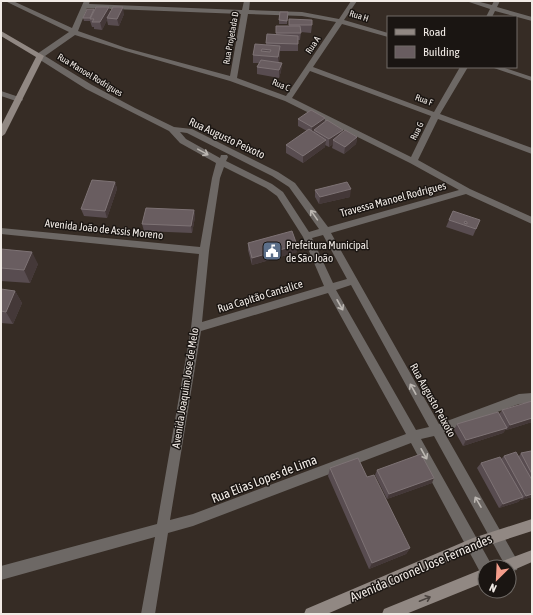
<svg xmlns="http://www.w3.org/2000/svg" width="533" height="615" viewBox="0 0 533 615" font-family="'Asap Condensed',sans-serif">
	<rect width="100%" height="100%" fill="#362c25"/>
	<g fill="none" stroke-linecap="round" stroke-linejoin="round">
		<path fill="#6d6865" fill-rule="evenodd" d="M 5,1 L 13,1 L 72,28 L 84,1 L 90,1 L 89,4 L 242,10 L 244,1 L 250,1 L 249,10 L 302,12 L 339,19 L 351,1 L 357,1 L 344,20 L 388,33 L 388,37 L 342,24 L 313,67 L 434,112 L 460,67 L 468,67 L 440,114 L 532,148 L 532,154 L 438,119 L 418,160 L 470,189 L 532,217 L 532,224 L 466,194 L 331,233 L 439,424 L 519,394 L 532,393 L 532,403 L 519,404 L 444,432 L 517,560 L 518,565 L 517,570 L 512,571 L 509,570 L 509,567 L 506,567 L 434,436 L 421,439 L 490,562 L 491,567 L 485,567 L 485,573 L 480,572 L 411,443 L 193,526 L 168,533 L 155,614 L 141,614 L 155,537 L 1,580 L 1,566 L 157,524 L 191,328 L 199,254 L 1,234 L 1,228 L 200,247 L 212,178 L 216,163 L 180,143 L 169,131 L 86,89 L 37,58 L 37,54 L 69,32 ZM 87,8 L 241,14 L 230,76 L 126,48 L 78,31 ZM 248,14 L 302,16 L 336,22 L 286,96 L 237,78 ZM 75,35 L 122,50 L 230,81 L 285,101 L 410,163 L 459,190 L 328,227 L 295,183 L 278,172 L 192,129 L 174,127 L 135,108 L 92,85 L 45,56 ZM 310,71 L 431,116 L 411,157 L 292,98 ZM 180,132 L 187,133 L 272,176 L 289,187 L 319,229 L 309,232 L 283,192 L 272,184 L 226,161 L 228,157 L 227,155 L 221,155 L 220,158 L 186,139 ZM 224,167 L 266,188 L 277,196 L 303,237 L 324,286 L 202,322 L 209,251 L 220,178 ZM 323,235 L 347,279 L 333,283 L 312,238 ZM 351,285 L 429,427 L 416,430 L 336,290 ZM 328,293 L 406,434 L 193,514 L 170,520 L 201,331 Z
			M 466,1 L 476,1 L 492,5 L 494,1 L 500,1 L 497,7 L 532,17 L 532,21 L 495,11 L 492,17 L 486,17 L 490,9 Z
			M 491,67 L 502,67 L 532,77 L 532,81 Z
			M 1,91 L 22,98 L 23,100 L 19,102 L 1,96 Z"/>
		<path fill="#918883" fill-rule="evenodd" d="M 1,31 L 44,56 L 5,134 L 1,137 L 1,126 L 36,57 L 1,36 Z
			M 532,519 L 532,531 L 474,550 L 327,614 L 304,614 L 306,609 L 473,538 Z
			M 532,550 L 532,562 L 509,572 L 509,567 L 499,567 L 500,562 Z
			M 485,568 L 485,582 L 406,614 L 382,614 L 384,609 Z"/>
	</g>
	<path fill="#584c50" d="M 109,7 L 110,13 L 124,14 L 119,26 L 108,25 L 107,20 L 102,30 L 94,29 L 94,27 L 92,27 L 90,21 L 84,21 L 83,18 L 94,10 Z
		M 288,12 L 287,24 L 279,24 L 279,20 Z
		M 289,19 L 312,25 L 311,33 L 301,32 L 300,40 L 298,40 L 298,51 L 280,51 L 279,63 L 282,63 L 281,71 L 279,78 L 257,74 L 257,67 L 259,63 L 253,63 L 253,55 L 266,45 L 267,34 L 276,35 L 276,26 L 289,26 Z
		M 325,118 L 324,123 L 343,132 L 357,137 L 356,144 L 344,154 L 332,148 L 333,144 L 329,147 L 325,145 L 325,147 L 303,163 L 286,153 L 286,145 L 307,131 L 298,126 L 298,119 Z
		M 115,182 L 117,189 L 107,218 L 84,216 L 81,209 Z
		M 315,190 L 350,197 L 319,204 L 315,197 Z
		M 194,210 L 195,217 L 192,233 L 144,231 L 142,224 Z
		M 449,220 L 480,220 L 473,236 L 446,227 Z
		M 248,243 L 297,252 L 252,265 L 248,250 Z
		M 1,249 L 38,264 L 30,283 L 1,281 Z
		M 1,289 L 15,291 L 22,303 L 13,324 L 1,323 Z
		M 532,401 L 532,422 L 506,430 L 506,429 L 503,433 L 463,446 L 454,430 L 457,424 L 499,414 L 502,410 Z
		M 532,450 L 532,497 L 521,500 L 521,499 L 518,502 L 499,508 L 477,468 L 481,463 L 501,459 L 504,456 L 519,456 L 521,453 L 531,451 Z
		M 330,468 L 367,477 L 410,548 L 406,554 L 369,569 L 328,476 Z
		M 377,470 L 432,483 L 387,499 L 375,475 Z"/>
	<path fill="#443838" d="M 109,7 L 110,15 L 107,18 L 107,20 L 102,30 L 100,22 Z
		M 123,7 L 124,14 L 119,26 L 117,19 Z
		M 280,46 L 280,53 L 278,64 L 278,57 Z
		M 282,63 L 281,71 L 279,78 L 279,70 Z
		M 325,118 L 324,125 L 314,130 L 313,133 L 312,134 L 312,127 Z
		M 343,130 L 342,137 L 333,140 L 333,144 L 329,147 L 329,139 Z
		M 357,137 L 356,144 L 344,154 L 345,147 Z
		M 326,140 L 325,147 L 303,163 L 303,156 Z
		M 115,182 L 117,189 L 107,218 L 105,211 Z
		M 351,189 L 350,197 L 319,204 L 320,197 Z
		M 194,210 L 195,217 L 192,233 L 191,226 Z
		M 297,245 L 297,252 L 252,265 L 252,258 Z
		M 32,252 L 38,264 L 30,283 L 24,270 Z
		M 15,291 L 22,303 L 13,324 L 6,312 Z
		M 532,418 L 532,422 L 506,430 L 510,425 Z
		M 507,428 L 503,433 L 463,446 L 466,440 Z
		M 434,478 L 432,483 L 387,499 L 389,494 Z
		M 532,494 L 532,497 L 521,500 L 526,496 Z
		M 523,497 L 518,502 L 499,508 L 503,504 Z
		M 410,548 L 406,554 L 369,569 L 372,563 Z"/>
	<path fill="#695d60" stroke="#7e7375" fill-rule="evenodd" d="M 96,7 L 109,7 L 100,22 L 92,22 L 94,19 L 90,19 Z
		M 113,7 L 123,7 L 117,19 L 107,18 Z
		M 87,9 L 94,9 L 90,18 L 83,18 Z
		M 280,12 L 288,12 L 287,21 L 279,20 Z
		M 289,19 L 312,20 L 312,25 L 289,25 Z
		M 276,26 L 300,26 L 301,33 L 276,33 Z
		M 267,34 L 298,36 L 298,44 L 266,43 Z
		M 255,44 L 280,46 L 278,57 L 253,55 ZM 262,49 L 271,50 L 270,52 L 261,51 Z
		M 261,60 L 282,63 L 279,70 L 257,67 Z
		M 311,110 L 325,118 L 312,127 L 298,119 Z
		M 327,120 L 343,130 L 329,139 L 314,130 Z
		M 309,129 L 326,140 L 303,156 L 286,145 Z
		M 345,130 L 357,137 L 345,147 L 333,140 Z
		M 92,180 L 115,182 L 105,211 L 81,209 Z
		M 347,182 L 351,189 L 320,197 L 315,190 Z
		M 146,208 L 194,210 L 191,226 L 142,224 Z
		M 453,211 L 480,220 L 476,229 L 449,220 ZM 465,221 L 467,222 L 467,224 L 464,223 Z
		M 292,231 L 297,245 L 252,258 L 248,243 Z
		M 1,249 L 32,252 L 24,270 L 1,268 Z
		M 1,289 L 15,291 L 6,312 L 1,311 Z
		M 532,401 L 532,418 L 510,425 L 502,410 Z
		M 498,412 L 507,428 L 466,440 L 457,424 Z
		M 531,451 L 532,452 L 532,474 L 521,453 Z
		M 516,452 L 532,480 L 532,494 L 526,496 L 504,456 Z
		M 421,454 L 434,478 L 389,494 L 377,470 Z
		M 500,457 L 523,497 L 503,504 L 481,463 Z
		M 358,458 L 367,477 L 374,475 L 410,548 L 372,563 L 330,468 Z"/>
	<defs><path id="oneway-shaft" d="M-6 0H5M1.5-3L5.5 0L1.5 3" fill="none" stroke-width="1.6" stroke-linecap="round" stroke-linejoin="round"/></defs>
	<g stroke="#bcb7b2">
		<use href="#oneway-shaft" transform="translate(203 152) rotate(29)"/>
		<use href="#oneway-shaft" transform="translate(314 215) rotate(-125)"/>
		<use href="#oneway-shaft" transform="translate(340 305) rotate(61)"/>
		<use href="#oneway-shaft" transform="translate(413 389) rotate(-119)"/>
		<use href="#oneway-shaft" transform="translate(424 454) rotate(61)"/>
		<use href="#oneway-shaft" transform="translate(478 502) rotate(-120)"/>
	</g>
	<use stroke="#4a433f" href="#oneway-shaft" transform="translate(425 599) rotate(-22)"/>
	<defs>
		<g id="civic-square" transform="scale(1)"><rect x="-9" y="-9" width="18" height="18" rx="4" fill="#5c6f8a" stroke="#1a1512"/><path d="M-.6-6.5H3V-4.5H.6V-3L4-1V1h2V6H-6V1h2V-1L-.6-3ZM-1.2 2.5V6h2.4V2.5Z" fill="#fff"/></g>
	</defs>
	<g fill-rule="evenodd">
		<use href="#civic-square" x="272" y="251"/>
	</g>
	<g text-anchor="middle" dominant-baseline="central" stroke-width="3" stroke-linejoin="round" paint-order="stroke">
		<g font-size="9" fill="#f1ebe6" stroke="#1a1512">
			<text transform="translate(359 16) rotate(17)">Rua H</text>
			<text transform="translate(231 38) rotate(-80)">Rua Projetada D</text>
			<text transform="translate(313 45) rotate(-56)">Rua A</text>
			<text transform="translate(90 75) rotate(31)">Rua Manoel Rodrigues</text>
			<text transform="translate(281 85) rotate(22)">Rua C</text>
			<text transform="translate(424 100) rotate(20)">Rua F</text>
			<text transform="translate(417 131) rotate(-64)">Rua G</text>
		</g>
		<g font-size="11" fill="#f1ebe6" stroke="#1a1512">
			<text transform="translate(227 138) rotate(25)">Rua Augusto Peixoto</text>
			<text transform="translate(393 199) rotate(-15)">Travessa Manoel Rodrigues</text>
			<text transform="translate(104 229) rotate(6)">Avenida João de Assis Moreno</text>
			<text transform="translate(260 296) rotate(-17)">Rua Capitão Cantalice</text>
			<text transform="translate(185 388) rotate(-81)">Avenida Joaquim Jose de Melo</text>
			<text transform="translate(433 400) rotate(61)">Rua Augusto Peixoto</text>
		</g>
		<g font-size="11" fill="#f1ebe6" stroke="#1a1512" text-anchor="start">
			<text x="286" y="245">Prefeitura Municipal<tspan x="286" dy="13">de São João</tspan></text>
		</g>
		<g font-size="13" fill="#f1ebe6" stroke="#1a1512">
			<text transform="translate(264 479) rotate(-21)">Rua Elias Lopes de Lima</text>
			<text transform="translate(421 568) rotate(-23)">Avenida Coronel Jose Fernandes</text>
		</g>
	</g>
	<rect width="533" height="615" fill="none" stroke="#f1ebe6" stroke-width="4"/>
	<rect x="387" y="16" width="130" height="52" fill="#1a1512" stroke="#706b67"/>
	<rect x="395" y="29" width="20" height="6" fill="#918883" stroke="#706b67"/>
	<text x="423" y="36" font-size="12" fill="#f1ebe6">Road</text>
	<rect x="395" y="46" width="20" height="12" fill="#695d60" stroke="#706b67"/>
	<text x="423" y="56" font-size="12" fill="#f1ebe6">Building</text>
	<g transform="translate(497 579) rotate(204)"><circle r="19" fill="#1a1512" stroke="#706b67"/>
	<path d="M0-3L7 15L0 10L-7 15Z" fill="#f49d8b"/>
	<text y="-6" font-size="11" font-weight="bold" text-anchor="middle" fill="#f1ebe6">N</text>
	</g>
</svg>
